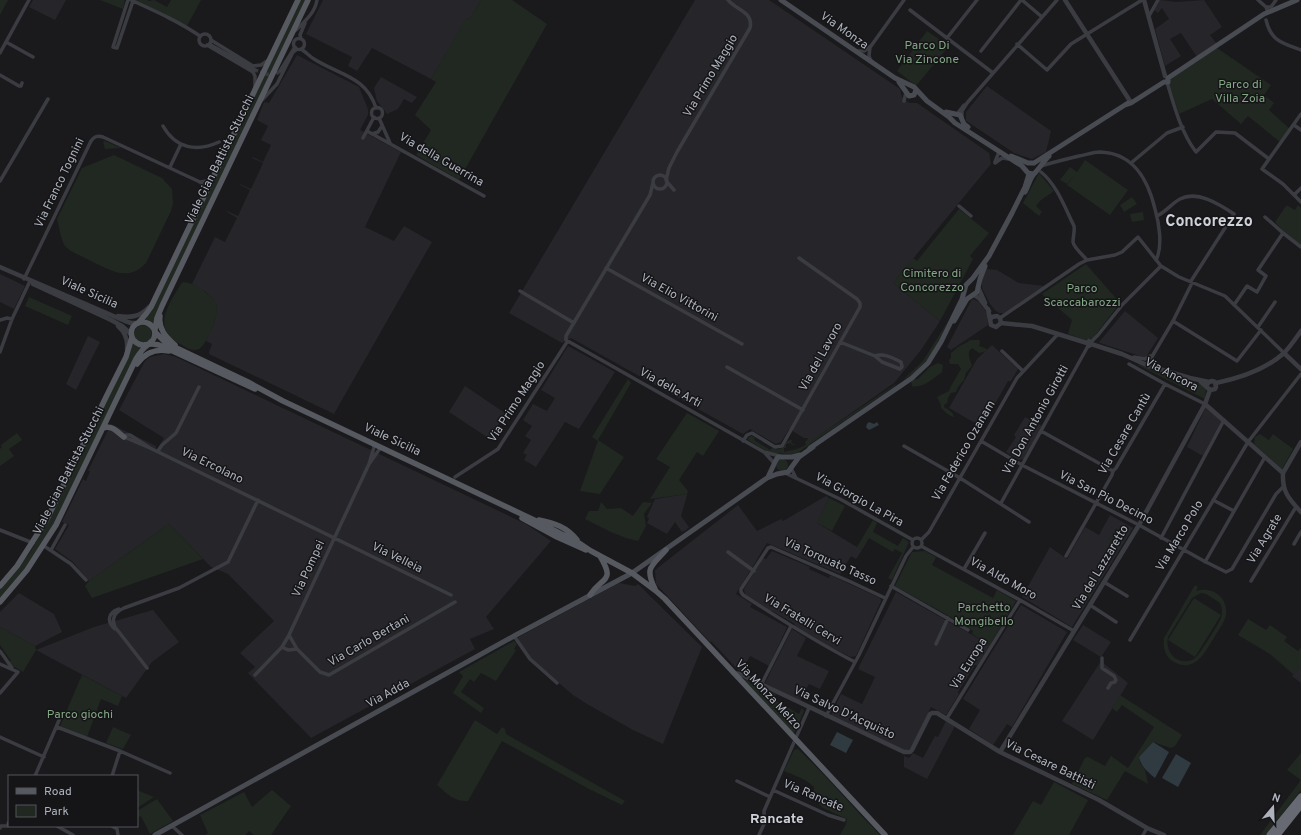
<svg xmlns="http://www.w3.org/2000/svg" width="1301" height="835" viewBox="0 0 1301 835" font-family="Overpass,sans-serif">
	<rect width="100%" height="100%" fill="#1a1a1d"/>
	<path fill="#26262a" d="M 33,0 L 66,0 L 55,20 L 29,7 Z
		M 323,0 L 481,0 L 469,20 L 466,19 L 431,79 L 372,48 L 357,71 L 348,66 L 352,57 L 306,34 Z
		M 695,0 L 769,0 L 900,89 L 902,97 L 909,103 L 917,103 L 989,153 L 991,164 L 893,283 L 940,321 L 921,350 L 894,383 L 810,442 L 807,440 L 808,438 L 804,438 L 789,429 L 781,442 L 776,444 L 750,429 L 743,434 L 571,338 L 562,343 L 509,313 Z
		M 1160,0 L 1176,2 L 1204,0 L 1222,27 L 1210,35 L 1217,44 L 1197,57 L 1181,33 L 1170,39 L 1181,56 L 1165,66 L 1155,29 L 1169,19 L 1162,8 L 1158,13 L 1154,10 Z
		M 297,55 L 359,87 L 368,109 L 368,115 L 360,130 L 401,152 L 365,227 L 394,241 L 404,226 L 432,242 L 334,414 L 209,354 L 209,352 L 212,344 L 206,341 L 215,321 L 217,307 L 213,299 L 206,292 L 192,284 L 215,237 L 225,242 L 237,218 L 227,212 L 227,211 L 238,216 L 250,190 L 240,185 L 240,184 L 251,189 L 263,163 L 252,158 L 253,157 L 263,162 L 271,145 L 261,140 L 268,126 L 257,120 L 264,102 L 269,103 Z
		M 381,77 L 417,97 L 412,103 L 404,99 L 398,109 L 387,114 L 377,101 L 374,88 Z
		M 987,86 L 1051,131 L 1046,152 L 1032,159 L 1014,153 L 968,122 L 966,121 L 966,112 Z
		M 986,269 L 997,270 L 1019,283 L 1044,286 L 1004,313 L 999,313 L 995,310 L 990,304 L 982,288 L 982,279 Z
		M 0,274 L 25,286 L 14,309 L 0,302 Z
		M 972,299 L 978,301 L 987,313 L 988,325 L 951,350 L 947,347 Z
		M 1125,311 L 1158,338 L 1146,357 L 1143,357 L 1100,343 L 1099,342 Z
		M 88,336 L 100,342 L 76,390 L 66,384 Z
		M 992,345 L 1018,369 L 1011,381 L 1008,381 L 982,427 L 949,408 L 977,359 Z
		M 568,346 L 615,372 L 579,429 L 565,422 L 536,467 L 524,460 L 527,455 L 523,453 L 531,440 L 525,436 L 532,426 L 523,420 L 533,404 L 547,411 L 555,398 L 541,390 Z
		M 164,354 L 176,357 L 526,524 L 551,541 L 486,617 L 494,629 L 470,639 L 475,649 L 311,738 L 248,673 L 255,667 L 240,653 L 274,621 L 228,574 L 211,567 L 169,524 L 89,581 L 73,562 L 55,549 L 69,525 L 62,522 L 83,479 L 86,481 L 90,471 L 88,471 L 111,424 L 156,446 L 156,451 L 164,438 L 119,410 L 145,361 L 150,357 Z
		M 465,386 L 505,413 L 490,439 L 449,412 Z
		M 1206,407 L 1222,420 L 1203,456 L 1187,447 Z
		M 1025,417 L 1042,426 L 1024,459 L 1019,460 L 1006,452 L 1016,437 L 1014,435 Z
		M 687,494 L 687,495 L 681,516 L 689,527 L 686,530 L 682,532 L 675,522 L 667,534 L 647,523 L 649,518 L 647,517 L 655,499 Z
		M 826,496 L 829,498 L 817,523 L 862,550 L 856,559 L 851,556 L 840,574 L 767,543 L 736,594 L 752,604 L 750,607 L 787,627 L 769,666 L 750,656 L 741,673 L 711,641 L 710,642 L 656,584 L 655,570 L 738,505 L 757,531 L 781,519 L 783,521 Z
		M 1110,515 L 1133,528 L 1072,627 L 1022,597 L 1050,547 L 1067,559 L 1085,527 L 1099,535 Z
		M 772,551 L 810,567 L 809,569 L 829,578 L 830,575 L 880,598 L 881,601 L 856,656 L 851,657 L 826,645 L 794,626 L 795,624 L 772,611 L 771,612 L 745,595 L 744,589 L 763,558 L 766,559 Z
		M 619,583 L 635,586 L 638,584 L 702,647 L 663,744 L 633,730 L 587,704 L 573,695 L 532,660 L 517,638 Z
		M 896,592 L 990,645 L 977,666 L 975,665 L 958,692 L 959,694 L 946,715 L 931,707 L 911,748 L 905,751 L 831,715 L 841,694 L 862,704 L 875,677 L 858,669 Z
		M 19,593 L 54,614 L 62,632 L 35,646 L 0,627 L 0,612 Z
		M 1021,605 L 1067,632 L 1012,727 L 1007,724 L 993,745 L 969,729 L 980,710 L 963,699 Z
		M 153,610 L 179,642 L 152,662 L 126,698 L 36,650 L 94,627 Z
		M 1083,625 L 1111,642 L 1101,657 L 1073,640 Z
		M 792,629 L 806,638 L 797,656 L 829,671 L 820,689 L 809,684 L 800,701 L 765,683 Z
		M 1101,661 L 1128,683 L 1093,740 L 1062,721 Z
		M 1301,666 L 1301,683 L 1292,676 Z
		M 946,721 L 954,726 L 954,728 L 927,779 L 904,767 L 904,756 L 909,758 L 913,753 L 923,758 L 935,736 L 938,737 Z"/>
	<path fill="#202821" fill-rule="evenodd" d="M 0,0 L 8,0 L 0,15 Z
		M 100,0 L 125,0 L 123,9 Z
		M 135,0 L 147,0 L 149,1 L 154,0 L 167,7 L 171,0 L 201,0 L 187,26 Z
		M 301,0 L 305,0 L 161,303 L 154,324 L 145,319 Z
		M 481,0 L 512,0 L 547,24 L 459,180 L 416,155 L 431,130 L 415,115 L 436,82 L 431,79 L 466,18 L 469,20 Z
		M 927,31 L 949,46 L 916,86 L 897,71 Z
		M 1217,48 L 1271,85 L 1264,95 L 1274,103 L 1269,110 L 1290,129 L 1280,142 L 1248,116 L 1241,124 L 1212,99 L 1179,114 L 1169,84 L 1171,78 Z
		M 105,141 L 121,148 L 105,149 L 103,142 Z
		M 114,155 L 162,178 L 172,189 L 173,204 L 171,211 L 146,263 C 127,284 107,268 87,259 C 80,255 70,252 65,246 C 61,240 59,226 57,219 L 82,168 Z
		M 1085,160 L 1128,190 L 1110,215 L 1067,185 L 1074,176 L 1067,184 L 1060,180 L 1070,167 L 1077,172 Z
		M 1039,173 L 1054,191 L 1041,200 L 1036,206 L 1042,212 L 1039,216 L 1023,203 Z
		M 1132,197 L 1137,204 L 1124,212 L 1120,205 Z
		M 1298,205 L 1301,208 L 1301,246 L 1283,231 L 1275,222 L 1286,206 L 1288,206 L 1295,210 Z
		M 959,209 L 989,233 L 970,256 L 973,259 L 940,321 L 893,283 L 913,258 L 917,261 Z
		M 1143,212 L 1144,220 L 1132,222 L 1130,214 Z
		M 1086,264 L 1120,303 L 1093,338 L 1085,340 L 1068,334 L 1072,320 L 1042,294 Z
		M 183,282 C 193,282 205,291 212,298 C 215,301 217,305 217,309 C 218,317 206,346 199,349 C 193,352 187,348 182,345 C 150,330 168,305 181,284 Z
		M 29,297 L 72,316 L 68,325 L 25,306 Z
		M 948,321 C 940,338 933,355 920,368 C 915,373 908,377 902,381 L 923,361 Z
		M134 334a9 9 0 1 1 18 0a9 9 0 1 1-18 0Z
		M 971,340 L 979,340 L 980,342 L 979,346 L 985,348 L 988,351 L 979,353 L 972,348 C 966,353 970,359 972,366 L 966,373 L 964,380 L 958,387 L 956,392 L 951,393 L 948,398 L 947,403 L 944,405 L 944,407 C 948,410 953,411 954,417 C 948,416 945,411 941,408 L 941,405 L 937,397 L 949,391 L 951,386 L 961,369 L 958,364 L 950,364 L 949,360 L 951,358 L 951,353 L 958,347 Z
		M 133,343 L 142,347 L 59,516 L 32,561 L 0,599 L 0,589 L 29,554 L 49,520 L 129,356 Z
		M 938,363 L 943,365 L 942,372 C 934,378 922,389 912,386 L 911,380 L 918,379 L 930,367 Z
		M 1139,364 L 1203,385 L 1206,390 L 1205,399 L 1138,365 Z
		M 628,379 L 631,383 L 598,440 L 624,457 L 600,494 L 580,491 L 598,441 L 592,437 Z
		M 896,384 L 895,386 L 797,453 L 792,454 L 773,453 L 766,451 L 748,440 L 749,437 L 752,436 L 755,438 L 754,440 L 770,450 L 772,448 C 786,454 782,439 792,440 L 791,442 L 794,445 L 796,443 L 795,445 L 792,445 L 791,443 L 786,444 L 786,448 L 784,448 L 784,452 L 797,449 L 806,445 L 805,442 L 807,440 L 811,441 Z
		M 687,413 L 719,431 L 703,456 L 697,452 L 679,480 L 688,491 L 687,494 L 650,499 L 670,467 L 656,459 Z
		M 17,433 L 22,440 L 9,449 L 14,456 L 0,466 L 0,449 L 2,447 L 1,445 Z
		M 1260,434 L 1269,440 L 1273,434 L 1293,449 L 1282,469 L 1254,444 L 1255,437 Z
		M776 465a6 6 0 1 1 12 0a6 6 0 1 1-12 0Z
		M 829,498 L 845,506 L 832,531 L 817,523 Z
		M 601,502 L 607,509 L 621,508 L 633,516 L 643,502 L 652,503 L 644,514 L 646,526 L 638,541 L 626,538 L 611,532 L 585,519 L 589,511 L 598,511 Z
		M 873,520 L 877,523 L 873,532 L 898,546 L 903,538 L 909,542 L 892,580 L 888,578 L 902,553 L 895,549 L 893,552 L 869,538 L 862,550 L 857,547 Z
		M 169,524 L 203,559 L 92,598 L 85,586 L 89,581 Z
		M 1116,528 L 1123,532 L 1115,544 L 1108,540 Z
		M 925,551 L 936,557 L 932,565 L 993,598 L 997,590 L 1016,601 L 990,645 L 972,634 L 973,631 L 949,616 L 895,586 L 912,552 Z
		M 1195,585 L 1198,587 L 1196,591 C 1211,586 1228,596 1226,614 C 1225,622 1219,629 1215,636 C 1206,650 1196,674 1174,662 C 1165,657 1163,648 1164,638 ZM 1201,593 L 1206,594 L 1220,603 C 1222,608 1223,613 1221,618 C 1218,625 1199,656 1194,659 C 1179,667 1164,653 1168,637 L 1192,598 Z
		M 1194,598 L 1221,615 L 1195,657 L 1168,640 Z
		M 1248,619 L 1266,630 L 1270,625 L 1287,637 L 1284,641 L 1298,651 L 1301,648 L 1301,666 L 1294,675 L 1270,654 L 1238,635 Z
		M 0,627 L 35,646 L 36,650 L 23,672 L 13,666 L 9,662 L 11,661 L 0,645 Z
		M 514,641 L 517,644 L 514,649 L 516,650 L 496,681 L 481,673 L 474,682 L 470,679 L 461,692 L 484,708 L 481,713 L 453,693 L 463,676 L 459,672 Z
		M 82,675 L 122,696 L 118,706 L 101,699 L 87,737 L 60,726 Z
		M 742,678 L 776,694 L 773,699 L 799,714 L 802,708 L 804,711 L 795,732 L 792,733 L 741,680 Z
		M 1120,695 L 1182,735 L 1175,746 L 1171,748 L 1153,742 L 1139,757 L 1140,763 L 1145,770 L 1148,784 L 1125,771 L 1107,800 L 1072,784 L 1085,758 L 1088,757 L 1105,766 L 1111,756 L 1128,768 L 1154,727 L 1122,705 L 1117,712 L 1112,708 Z
		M 475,720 L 497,734 L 502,727 L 505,729 L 506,734 L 625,801 L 622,805 L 589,789 L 502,741 L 468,801 C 455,802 446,793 437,785 Z
		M 113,727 L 131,735 L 123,749 L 106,743 Z
		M 798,749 C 827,776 852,807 880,835 L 840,835 L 846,824 L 847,819 L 823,808 L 814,799 L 814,787 C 805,778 795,776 784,771 L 794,750 Z
		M 1301,753 L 1301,780 L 1287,770 Z
		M 1301,780 L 1301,790 L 1266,835 L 1260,835 Z
		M 1054,782 L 1088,800 L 1069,835 L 1013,835 L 1033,801 L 1041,805 Z
		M 137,790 L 154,797 L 137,808 Z
		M 272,790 L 291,806 L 271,835 L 254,835 L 249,831 L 245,835 L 205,835 L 208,833 L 200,815 L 244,792 L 252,807 Z
		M 157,799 L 173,821 L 150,834 L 141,816 L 137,818 L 137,811 Z"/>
	<path fill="#303a41" d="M 869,422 L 874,424 L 877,422 L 879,425 L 869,430 L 866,427 L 867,424 Z
		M 837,732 L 853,740 L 846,753 L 830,745 Z
		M 1153,742 L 1169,752 L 1155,778 C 1148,772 1141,767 1139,757 Z
		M 1176,754 L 1191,763 L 1178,787 L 1162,778 Z"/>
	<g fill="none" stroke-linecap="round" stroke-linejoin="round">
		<path stroke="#37383d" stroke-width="3.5" stroke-dasharray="3.5 2" stroke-linecap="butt" d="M 255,70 C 263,73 273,78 280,71"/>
		<path stroke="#3b3c42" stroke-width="3.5" d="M 128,0 L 113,47 L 117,48 L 133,1
			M 131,0 C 155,11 178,21 200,36
			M 1022,0 L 1042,17
			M 1258,0 L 1266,7 L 1268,12
			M 1266,7 L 1271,7 L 1276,0
			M 910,10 L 993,73
			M 1149,16 L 1158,0
			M 1266,20 C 1271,41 1282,43 1301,50
			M 296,30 C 305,21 315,13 317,0
			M199 40a6 6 0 1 1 12 0a6 6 0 1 1-12 0Z
			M 947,38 L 977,0
			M293.5 44a5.5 5.5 0 1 1 11 0a5.5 5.5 0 1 1-11 0Z
			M 301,39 L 300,35 L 305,23
			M 211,40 L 253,66 L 261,65 L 267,61
			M 6,42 L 33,57
			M 209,44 L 255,70
			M 1017,44 L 1047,70 L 1071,44 L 1142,0
			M 207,45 L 253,72 L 255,76 L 255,87
			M 870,47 L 869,56 L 871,61
			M 301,49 C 306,52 309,56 314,59 C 339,75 366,76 376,108
			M 856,51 L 864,51 L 871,46 L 904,0
			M 981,51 L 1021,0
			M 0,53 L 29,0
			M 280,71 L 295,47
			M 0,75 L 19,86 L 21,86 L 22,83
			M 1167,82 C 1174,106 1181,132 1196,152 L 1216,132 L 1235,133 L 1269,159
			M 262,100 L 277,84 L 293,52 L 297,49
			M 904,101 L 906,92
			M371.5 113a5.5 5.5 0 1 1 11 0a5.5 5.5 0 1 1-11 0Z
			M 957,114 L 964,105
			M 1301,114 L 1262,169 L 1283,184 L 1301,202
			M 962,117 L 962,111 L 967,103 L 1057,0
			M 379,118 L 390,143
			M 1294,125 L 1301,130
			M 163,126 C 176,149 197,152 219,142
			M 367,131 L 484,196
			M 372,134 L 378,132 L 382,126
			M 363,138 L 374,117
			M 995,162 L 999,152
			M 995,163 L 1002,158 L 1009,159
			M 1131,163 L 1167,133 L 1183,127
			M 1041,166 C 1054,162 1067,159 1079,156 C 1086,155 1093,152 1100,152 C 1134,153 1148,180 1155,209 C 1159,223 1163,246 1156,260
			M 170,167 L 181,144
			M 1041,172 C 1057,185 1065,208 1074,226 C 1075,231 1073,236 1073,242 C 1074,248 1083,255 1087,260
			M653 182a7 7 0 1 1 14 0a7 7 0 1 1-14 0Z
			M 666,180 L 669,168 L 677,152 L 750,28 C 754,12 736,10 728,0
			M 0,181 L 48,99
			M 200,182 L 207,181 L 212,177
			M 667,182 L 674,190
			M 653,183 L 650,195 L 566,336 L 566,340 L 764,452 L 780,456
			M 1294,195 L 1301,188
			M 959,206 L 971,216
			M 1265,217 L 1283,233 L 1301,247
			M 606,268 L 742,344
			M 24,279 L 91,141 C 94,137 97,135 103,137 L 200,182 L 204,186 L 204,195
			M 520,291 L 574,323
			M 1234,305 L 1247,286 L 1257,292 L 1266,276 L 1258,270 L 1283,233
			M 1000,318 L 1079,264 L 1087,260 L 1115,255 L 1122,252 L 1138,237 L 1161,266 L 1179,277 L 1225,296 L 1284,353
			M 0,320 L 7,318 L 12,319
			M 1173,321 L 1237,361 L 1261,330
			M 1258,327 L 1275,302
			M 840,342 L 875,356 L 882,362 L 900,369 L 902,367 L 901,362 C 893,358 884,353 875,356
			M 1091,342 L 1098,335 L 1123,304 L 1161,266
			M 1002,351 L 1023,371
			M 0,352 L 12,319 L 30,281
			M 1134,357 L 1145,359 L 1150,356
			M 1129,364 L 1165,384 L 1205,404
			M 1147,365 L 1173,321 L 1191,285 L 1191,281 L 1234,214 C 1219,204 1197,190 1180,199 C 1171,204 1167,211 1157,216
			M 727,367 L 803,410
			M 1041,431 L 1113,471
			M 126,435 L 130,435 L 150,448 L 124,437 Z
			M 743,441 L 747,435 L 752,433 L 775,447 L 782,446 L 860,307 L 860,303 L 857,299 L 799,258
			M 981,441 L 1022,465 L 1139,525 L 1204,561 L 1226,572 L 1232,569 L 1276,494 L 1283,487
			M 375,444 L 369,464 L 381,447
			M 904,446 L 960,478 L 1029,522
			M 150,448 L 451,595
			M 158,451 L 162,445 L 176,433 L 199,387
			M 765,453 L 774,463
			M 791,468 L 796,478
			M 785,473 L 840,499 L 913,540
			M 455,477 L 498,449 L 567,342
			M 1213,500 L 1234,511
			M 1001,503 L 1088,346
			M 0,530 L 33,543
			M912 543a5 5 0 1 1 10 0a5 5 0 1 1-10 0Z
			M 1161,538 L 1224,420
			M 921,540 L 929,532 L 1017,378 L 1058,334
			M 1294,544 L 1301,532
			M 44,546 L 71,564 L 86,580
			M 921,546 L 1020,600 L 1074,631
			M 51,550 L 65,525
			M 728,552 L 754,571
			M 1066,556 L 1112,475 L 1113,471 L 1116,468 L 1165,384
			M 1205,562 L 1265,457
			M 964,569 L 985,533
			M 1251,581 L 1296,507
			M 1104,582 L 1127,596
			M 891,586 L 968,630
			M 1090,605 L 1116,622
			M 115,629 C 107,622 107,613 119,609
			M 289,635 L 297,649 L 320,672 L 329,675 L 455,602
			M 514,636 L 530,659 L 557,683
			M 1130,640 L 1248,442 L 1301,374
			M 936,644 L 948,618
			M 282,647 L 288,650 L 297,649
			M 0,651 L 12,668
			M 1102,658 L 1102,668 L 1114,676 L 1116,680 L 1115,682 L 1111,683 L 1108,688
			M 855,662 C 816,642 780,619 743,595 L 741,592 L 741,589 L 768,548 L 771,547 L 851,582 L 885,598
			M 0,664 L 18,672 L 0,693
			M 147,668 L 115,627 C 111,618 115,612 124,608 L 179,588 L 228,562 L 258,500
			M 255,675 L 282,647 L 289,635 L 369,464
			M 761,685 L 791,626
			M 826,716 L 859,655 L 906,556 L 913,547
			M 947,718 L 1020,600
			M 57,727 L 120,751 L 170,773
			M 0,737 L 44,757
			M 35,776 L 60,718
			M 112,776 L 120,751
			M 737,781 L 770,797
			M 773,790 L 828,815 L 844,820
			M 57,826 L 73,835
			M 112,826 L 117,829 L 118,835
			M 172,826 L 182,835
			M 0,828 L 1,826 L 7,826 L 9,822
			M 759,835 L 764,824 L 764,811 L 809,708
			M 1143,835 L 1147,828"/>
		<path stroke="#3b3c42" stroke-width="4.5" d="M 1065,0 L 1130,101
			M 1144,0 L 1165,76
			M 0,267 L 125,321 L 131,323 L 139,323
			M 33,284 L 111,320 L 122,326 L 132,335
			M 978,287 L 985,303
			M 974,295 L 979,298 L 989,311
			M 988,309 L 991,325 L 996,327 L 1001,323 L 1000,318 L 997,316 L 992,317 L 990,320
			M 118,316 C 130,318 140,317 149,307
			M 1001,323 L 1032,326 L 1087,343
			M 118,326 C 125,332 128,339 127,349
			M 1091,344 L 1089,346 L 1087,343 L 1089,341 L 1091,344 L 1122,354 L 1149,366 L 1190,378 L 1209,382
			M 1284,353 L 1301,369
			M 1200,381 L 1210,390 L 1215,389 L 1216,387 L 1215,382 L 1212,381 L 1209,382 L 1206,386
			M 1216,383 C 1240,378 1265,370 1284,353 C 1290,347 1296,338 1301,331
			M 1205,404 L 1283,473
			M 1301,442 L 1283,473 C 1282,492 1289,499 1301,512
			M 733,673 L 740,674 L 904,752 L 910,752 L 912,750 L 930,714 L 932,713 L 937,713 L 1000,752 L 1099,800 L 1147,828 L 1164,835
			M 1000,752 L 1139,525 L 1205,404 L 1210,390"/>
		<path stroke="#494b52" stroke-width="5" d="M 781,0 L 895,78 L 914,87 L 927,101 L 949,117 L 955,123 L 1022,166 L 1028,173 L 1033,174
			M 899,82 L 909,96 L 914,95 L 916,90
			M 1125,105 L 1131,103 L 1164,82 L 1168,82 L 1168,78 L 1264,14 L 1297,0
			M 946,112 L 960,115 L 964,124 L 968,127
			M 1011,156 L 1028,163 L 1034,163
			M 1034,163 L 1128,103
			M 1025,192 C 1028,187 1030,178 1034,174 C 1039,169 1043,162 1049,156
			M 954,321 L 967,299 L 977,292 L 980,279 L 985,266
			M 810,448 L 912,378 L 928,363 L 941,342 L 962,299 L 966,285 L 973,278 L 989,256 L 1012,213 L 1025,187 L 1029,174
			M 768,477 L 776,460 L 778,457 L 792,457 L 800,455
			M 155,835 L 514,636 L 632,573 L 767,478 L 777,474 L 788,472 L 799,457 L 813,447"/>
		<path stroke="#575961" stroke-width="5.5" d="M 160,316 C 158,329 166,337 175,345
			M 139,322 L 146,314 L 151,307 L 298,0
			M 155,330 L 157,318 L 162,306 L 308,0
			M 155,332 L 166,343 L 248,382 L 283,401 L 532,519 L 579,543 L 591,551 L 632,573 L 656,591 L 665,599 L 885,835
			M 137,364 C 144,354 155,348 169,351
			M 103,428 C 113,425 117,432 124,437
			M 522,518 L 557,537 L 586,550
			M 539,520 C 554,523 567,527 577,540
			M 0,586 L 17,566 L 47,519 L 107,395 L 126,357 L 132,337
			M 655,589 C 644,567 652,566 666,550
			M 590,595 C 602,576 616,583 600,556
			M 0,602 L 27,570 L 56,525 L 136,359 C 139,354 143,348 148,345 C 150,342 153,341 154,338 C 159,325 141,316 133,327 C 130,332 131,340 137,343 C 142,347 147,344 152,344 C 156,344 160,345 164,347 L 255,389"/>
		<path stroke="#676a73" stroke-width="7" d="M 1270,835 L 1301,797
			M 1277,835 L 1301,805"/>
	</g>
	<g text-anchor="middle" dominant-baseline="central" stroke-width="3" stroke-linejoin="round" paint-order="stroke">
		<g font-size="12" fill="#adb2bc" stroke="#151518">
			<text transform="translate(844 31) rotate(35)">Via Monza</text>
			<text transform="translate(711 76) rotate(-59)">Via Primo Maggio</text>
			<text transform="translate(220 160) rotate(-64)">Viale Gian Battista Stucchi</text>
			<text transform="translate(441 160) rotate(30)">Via della Guerrina</text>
			<text transform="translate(60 183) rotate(-64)">Via Franco Tognini</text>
			<text transform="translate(89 293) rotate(24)">Viale Sicilia</text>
			<text transform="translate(679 298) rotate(29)">Via Elio Vittorini</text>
			<text transform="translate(821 357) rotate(-61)">Via del Lavoro</text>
			<text transform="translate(1171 375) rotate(28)">Via Ancora</text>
			<text transform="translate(670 388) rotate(29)">Via delle Arti</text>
			<text transform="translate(517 402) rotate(-57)">Via Primo Maggio</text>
			<text transform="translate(1036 420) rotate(-61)">Via Don Antonio Girotti</text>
			<text transform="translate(1125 434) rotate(-60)">Via Cesare Cantù</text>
			<text transform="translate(392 440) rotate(25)">Viale Sicilia</text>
			<text transform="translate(964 451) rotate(-60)">Via Federico Ozanam</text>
			<text transform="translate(212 466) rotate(26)">Via Ercolano</text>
			<text transform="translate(69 471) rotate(-63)">Viale Gian Battista Stucchi</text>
			<text transform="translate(1106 498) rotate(27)">Via San Pio Decimo</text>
			<text transform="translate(859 500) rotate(29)">Via Giorgio La Pira</text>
			<text transform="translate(1180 536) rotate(-59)">Via Marco Polo</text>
			<text transform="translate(1265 539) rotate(-59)">Via Agrate</text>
			<text transform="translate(397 558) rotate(26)">Via Velleia</text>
			<text transform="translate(830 562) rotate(24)">Via Torquato Tasso</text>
			<text transform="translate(1101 568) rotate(-59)">Via del Lazzaretto</text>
			<text transform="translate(309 569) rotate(-65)">Via Pompei</text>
			<text transform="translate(1003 579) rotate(29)">Via Aldo Moro</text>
			<text transform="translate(802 620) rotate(31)">Via Fratelli Cervi</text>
			<text transform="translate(369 641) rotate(-30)">Via Carlo Bertani</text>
			<text transform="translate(969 664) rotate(-58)">Via Europa</text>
			<text transform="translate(388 694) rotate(-29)">Via Adda</text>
			<text transform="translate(768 695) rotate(47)">Via Monza Melzo</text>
			<text transform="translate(844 713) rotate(25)">Via Salvo D'Acquisto</text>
			<text transform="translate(1050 765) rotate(26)">Via Cesare Battisti</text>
			<text transform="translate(813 796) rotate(23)">Via Rancate</text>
		</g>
		<g font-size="12" fill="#84a785" stroke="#151518">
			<text x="927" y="46">Parco Di<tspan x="927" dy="14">Via Zincone</tspan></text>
			<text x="1240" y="85">Parco di<tspan x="1240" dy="14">Villa Zoia</tspan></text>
			<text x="932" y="274">Cimitero di<tspan x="932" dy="14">Concorezzo</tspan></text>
			<text x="1082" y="289">Parco<tspan x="1082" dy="14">Scaccabarozzi</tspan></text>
			<text x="984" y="608">Parchetto<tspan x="984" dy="14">Mongibello</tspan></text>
			<text x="80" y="715">Parco giochi</text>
		</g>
		<g font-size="14" font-weight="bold" fill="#ced1d8" stroke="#151518">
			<text x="777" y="819">Rancate</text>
		</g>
		<g font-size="16" font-weight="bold" fill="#ced1d8" stroke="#151518">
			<text x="1209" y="222">Concorezzo</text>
		</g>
	</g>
	<rect x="8" y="775" width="130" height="52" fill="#151518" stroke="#52545a"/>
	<rect x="16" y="788" width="20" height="6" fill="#575961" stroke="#52545a"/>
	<text x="44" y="795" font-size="12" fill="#adb2bc">Road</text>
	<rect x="16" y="805" width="20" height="12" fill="#202821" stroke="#52545a"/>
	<text x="44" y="815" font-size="12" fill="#adb2bc">Park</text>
	<g transform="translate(1273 807) rotate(19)" stroke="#151518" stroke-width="3" paint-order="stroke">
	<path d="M0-3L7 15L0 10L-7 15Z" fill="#adb2bc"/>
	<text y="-6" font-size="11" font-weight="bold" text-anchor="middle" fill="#adb2bc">N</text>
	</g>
</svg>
